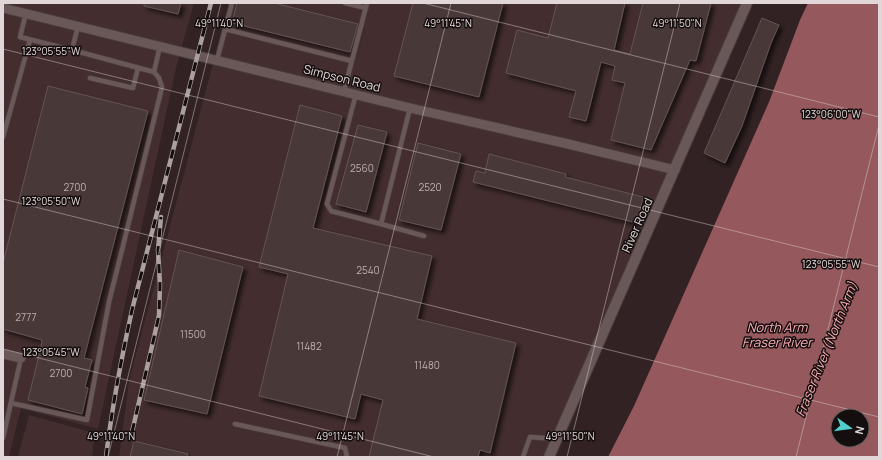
<svg xmlns="http://www.w3.org/2000/svg" width="882" height="460" viewBox="0 0 882 460" font-family="Manrope,sans-serif">
	<defs>
		<filter id="shadow"><feDropShadow dx="3.5" dy="3.5" stdDeviation="2" flood-color="#0009"/></filter>
	</defs>
	<rect width="100%" height="100%" fill="#322223"/>
	<path fill="#432d2e" d="M 3,3 L 194,3 L 176,68 L 98,429 L 21,408 L 9,457 L 3,457 Z
		M 229,3 L 747,3 L 549,457 L 119,457 L 129,381 Z
		M 29,415 L 95,433 L 92,457 L 18,457 Z"/>
	<path fill="#94585d" fill-rule="evenodd" d="M 808,3 L 879,3 L 879,457 L 608,457 L 634,406 L 769,102 L 800,20 ZM 838,416 L 862,416 L 862,440 L 838,440 Z"/>
	<path fill="#483738" stroke="#655354" filter="url(#shadow)" d="M 144,3 L 181,3 L 178,14 L 144,6 Z
		M 237,3 L 274,3 L 358,24 L 350,52 L 232,23 Z
		M 413,3 L 503,3 L 479,97 L 394,76 Z
		M 557,3 L 625,3 L 614,50 L 630,54 L 643,3 L 711,3 L 696,61 L 690,60 L 651,150 L 611,140 L 625,83 L 612,80 L 615,66 L 601,62 L 586,121 L 569,117 L 576,91 L 506,73 L 517,30 L 548,38 Z
		M 762,18 L 779,25 L 771,43 L 742,126 L 725,163 L 704,153 Z
		M 48,86 L 148,111 L 84,358 L 92,360 L 85,387 L 88,388 L 82,414 L 28,400 L 41,347 L 42,340 L 3,329 L 3,263 Z
		M 300,105 L 342,116 L 313,228 L 432,256 L 417,319 L 516,343 L 490,453 L 480,450 L 478,457 L 369,457 L 383,400 L 361,394 L 355,419 L 259,396 L 288,274 L 259,267 Z
		M 358,125 L 387,132 L 366,212 L 336,204 Z
		M 418,143 L 461,154 L 441,230 L 399,220 Z
		M 489,154 L 566,174 L 565,177 L 643,197 L 637,223 L 473,182 L 476,171 L 485,173 Z
		M 179,250 L 243,267 L 207,414 L 144,400 Z
		M 134,441 L 188,454 L 187,457 L 130,457 Z"/>
	<g fill="none" stroke-linecap="round" stroke-linejoin="round">
		<g stroke="#493d3e" stroke-width="6">
			<path id="service" d="M 345,3 L 366,8
				M 26,13 L 20,37 L 72,50
				M 78,26 L 72,50 L 154,72
				M 225,29 L 352,61
				M 217,60 L 232,3
				M 90,78 L 133,88 L 138,68
				M 344,91 L 367,3
				M 356,94 L 327,204 L 331,211 L 381,224
				M 410,108 L 381,224 L 424,236
				M 3,137 L 30,40
				M 11,403 L 87,420 L 109,302 L 125,238 L 162,87 L 159,78 L 154,72 L 160,46
				M 235,424 L 345,448 L 347,457
				M 3,438 L 21,358
				M 523,457 L 530,437 L 557,439"/>
		</g>
		<g stroke="#493d3e" stroke-width="11">
			<path id="minor" d="M 3,8 L 410,108 L 564,143 L 675,170
				M 3,354 L 21,358"/>
		</g>
		<g stroke="#493d3e" stroke-width="12">
			<path id="tertiary" d="M 549,457 L 747,3"/>
		</g>
		<use href="#service" stroke="#6a5859" stroke-width="4.5"/>
		<use href="#minor" stroke="#6a5859" stroke-width="9"/>
		<use href="#tertiary" stroke="#6a5859" stroke-width="10"/>
		<g stroke="#ac9fa0" stroke-width="4.5">
			<path id="rail" d="M 132,432 L 153,342 L 159,315 L 160,285 L 158,250 L 161,217
				M 106,457 C 112,407 121,360 132,310 L 211,3"/>
		</g>
		<use href="#rail" stroke="#150e0e" stroke-width="3" stroke-dasharray="9" stroke-linecap="butt"/>
	</g>
	<path fill="none" stroke="#e2d7d8" stroke-width="1" stroke-opacity="0.45" d="M 423,3 L 879,117M 3,49 L 879,267M 3,199 L 879,417M 3,349 L 434,457M 108,457 L 221,3M 337,457 L 451,3M 567,457 L 680,3M 796,457 L 879,125"/>
	<g text-anchor="middle" dominant-baseline="central" stroke-width="3" stroke-linejoin="round" paint-order="stroke">
		<g font-size="10" fill="#bcafb0">
			<text x="362" y="168">2560</text>
			<text x="75" y="187">2700</text>
			<text x="430" y="187">2520</text>
			<text x="368" y="270">2540</text>
			<text x="26" y="317">2777</text>
			<text x="193" y="334">11500</text>
			<text x="309" y="346">11482</text>
			<text x="427" y="365">11480</text>
			<text x="61" y="373">2700</text>
		</g>
		<g font-size="12" fill="#e2d7d8" stroke="#150e0e">
			<text transform="translate(342 78) rotate(14)">Simpson Road</text>
			<text transform="translate(637 225) rotate(-66)">River Road</text>
		</g>
		<g font-size="13" font-style="italic" fill="#f8adb3" stroke="#150e0e">
			<text x="777" y="327">North Arm<tspan x="777" dy="15">Fraser River</tspan></text>
			<text transform="translate(826 349) rotate(-68)">Fraser River (North Arm)</text>
		</g>
	</g>
	<g font-size="10" text-anchor="middle" fill="#e2d7d8" stroke="#150e0e" stroke-width="3" stroke-linejoin="round" paint-order="stroke">
		<text x="219" y="27">49°11'40"N</text>
		<text x="448" y="27">49°11'45"N</text>
		<text x="677" y="27">49°11'50"N</text>
		<text x="51" y="55">123°05'55"W</text>
		<text x="831" y="118">123°06'00"W</text>
		<text x="51" y="205">123°05'50"W</text>
		<text x="831" y="268">123°05'55"W</text>
		<text x="51" y="356">123°05'45"W</text>
		<text x="111" y="440">49°11'40"N</text>
		<text x="340" y="440">49°11'45"N</text>
		<text x="570" y="440">49°11'50"N</text>
	</g>
	<rect width="882" height="460" fill="none" stroke="#e2d7d8" stroke-width="8"/>
	<g transform="translate(850 428) rotate(104)"><circle r="19" fill="#150e0e" stroke="#675e5f"/>
	<path d="M0-3L7 15L0 10L-7 15Z" fill="#52cdcc"/>
	<text y="-6" font-size="11" font-weight="bold" text-anchor="middle" fill="#e2d7d8">N</text>
	</g>
</svg>
